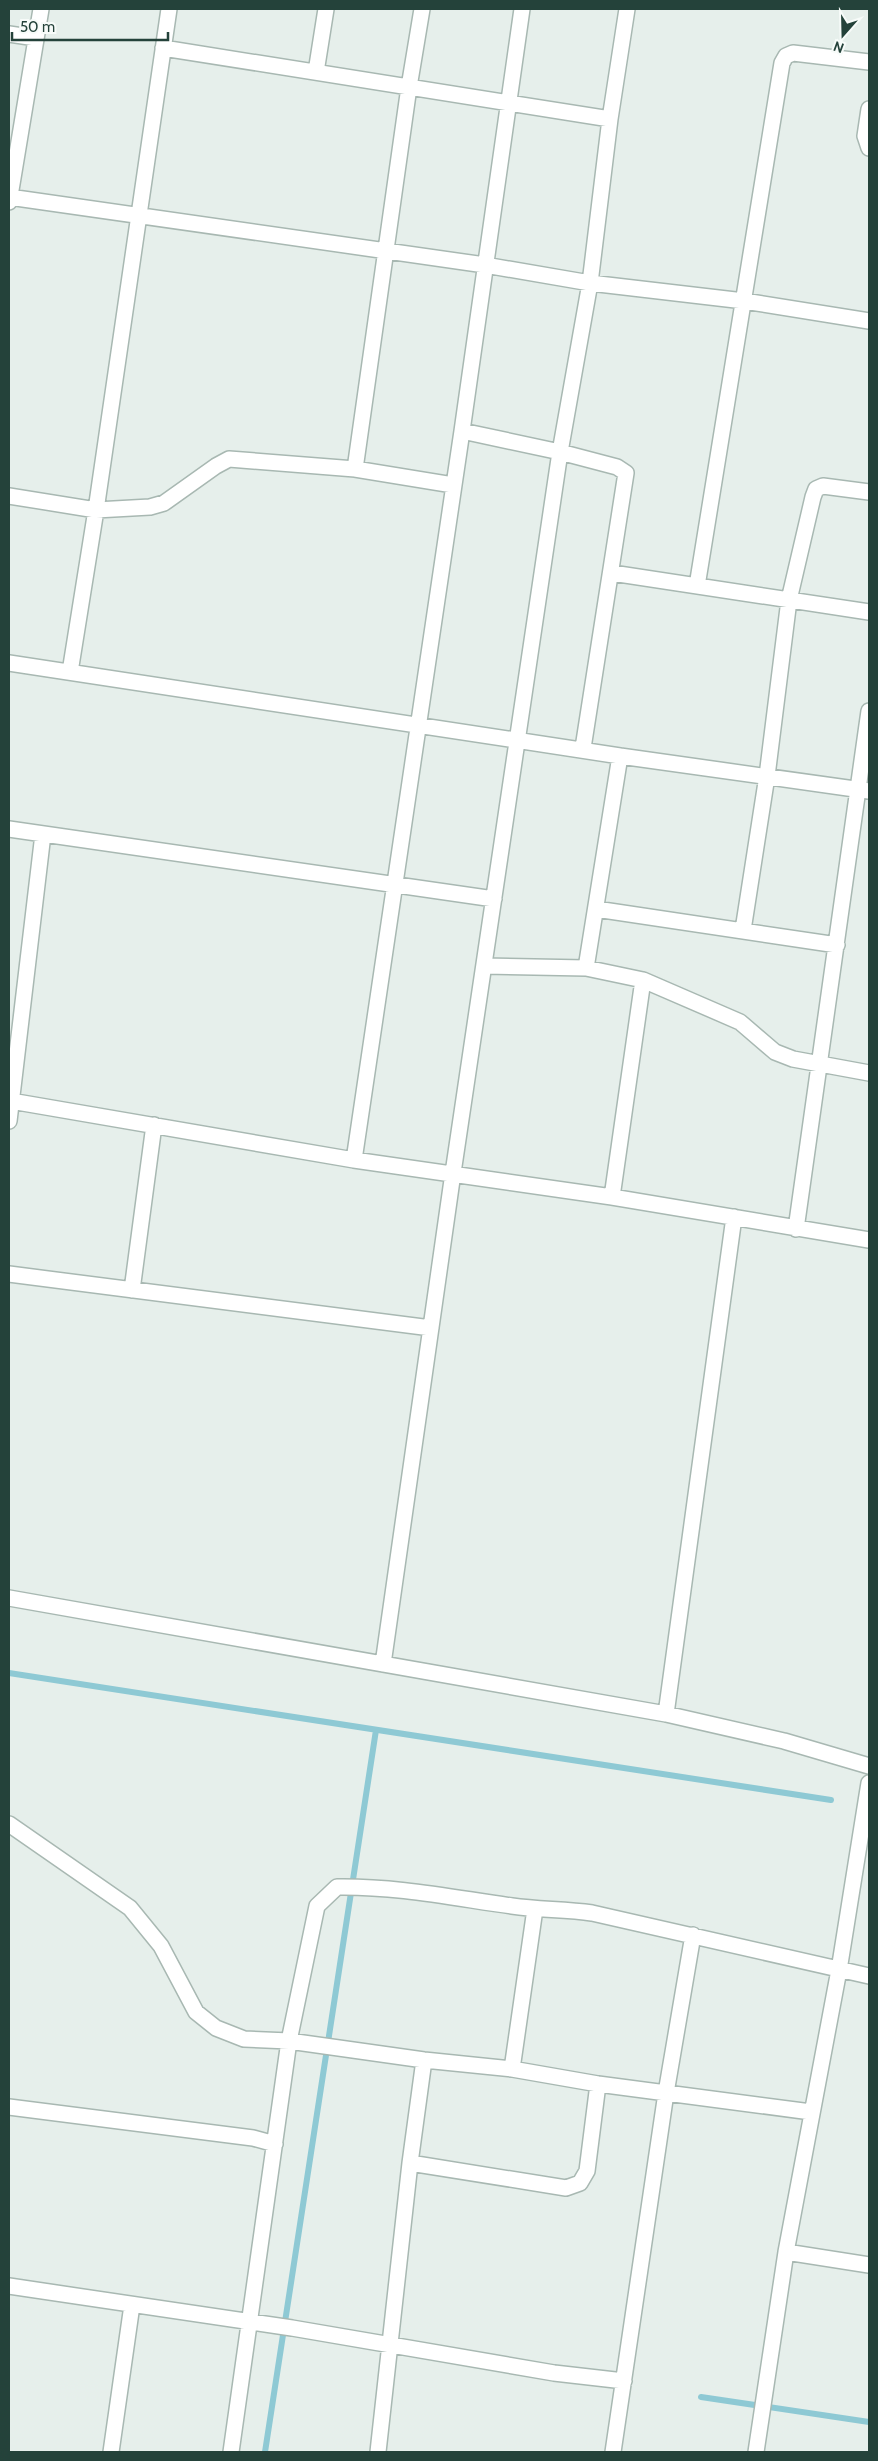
<svg xmlns="http://www.w3.org/2000/svg" width="878" height="2461" viewBox="0 0 878 2461" font-family="Cabin,sans-serif">
	<rect width="100%" height="100%" fill="#e6efeb"/>
	<g fill="none" stroke-linecap="round" stroke-linejoin="round">
		<path stroke="#8ec9d4" stroke-width="6" d="M 9,1673 L 831,1800
			M 701,2397 L 869,2422
			M 265,2452 L 376,1730"/>
		<g stroke="#a8b8b2" stroke-width="18">
			<path id="minor" d="M 9,34 L 36,38
				M 163,48 L 610,119
				M 316,72 L 326,9
				M 869,109 L 865,136 L 869,148
				M 9,197 L 485,265 L 590,283 L 744,301 L 869,321
				M 9,202 L 41,9
				M 462,431 L 560,452 L 617,467 L 626,473 L 583,748
				M 355,469 L 409,87 L 422,9
				M 9,496 L 96,510 L 150,507 L 164,503 L 216,466 L 229,459 L 355,469 L 453,485
				M 612,573 L 869,612
				M 697,586 L 782,63 L 786,56 L 793,53 L 869,62
				M 9,663 L 620,756 L 869,791
				M 70,672 L 96,510 L 169,9
				M 9,829 L 494,899
				M 596,909 L 837,945
				M 743,930 L 767,776 L 789,600 L 813,497 L 816,489 L 823,486 L 869,492
				M 484,966 L 586,968 L 643,980 L 740,1022 L 775,1052 L 793,1059 L 869,1073
				M 586,968 L 620,756
				M 11,1101 L 354,1160 L 612,1197 L 869,1240
				M 9,1121 L 43,834
				M 354,1160 L 462,431 L 522,9
				M 612,1197 L 643,980
				M 796,1229 L 869,711
				M 9,1274 L 431,1328
				M 132,1290 L 154,1125
				M 9,1598 L 666,1714 L 784,1741 L 869,1766
				M 383,1664 L 453,1173 L 560,452 L 590,283 L 610,119 L 627,9
				M 666,1714 L 734,1217
				M 9,1824 L 130,1908 L 161,1946 L 196,2012 L 216,2028 L 244,2039 L 289,2041 L 424,2060 L 512,2069 L 598,2084 L 811,2112
				M 512,2069 L 535,1909
				M 9,2107 L 253,2138 L 275,2144
				M 410,2163 L 566,2188 L 580,2183 L 587,2171 L 598,2084
				M 786,2252 L 869,2265
				M 9,2286 L 292,2328 L 554,2373 L 624,2381
				M 111,2452 L 132,2305
				M 231,2452 L 289,2041 L 317,1906 L 337,1887 C 396,1886 454,1898 512,1906 C 539,1910 565,1909 592,1913 L 869,1976
				M 378,2452 L 410,2163 L 424,2060
				M 613,2452 L 666,2093 L 693,1935
				M 756,2452 L 786,2252 L 839,1970 L 869,1783"/>
		</g>
		<use href="#minor" stroke="#fff" stroke-width="15"/>
	</g>
	<rect width="878" height="2461" fill="none" stroke="#24423a" stroke-width="20"/>
	<g transform="translate(843 35) rotate(200)" stroke="#f7fbf9" stroke-width="4" paint-order="stroke">
	<path d="M0-4L9 19L0 12L-9 19Z" fill="#24423a"/>
	<text y="-8" font-size="14" font-weight="bold" text-anchor="middle" fill="#24423a">N</text>
	</g>
	<path d="M12 32v8h156v-8" fill="none" stroke="#24423a" stroke-width="2.5"/>
	<text x="20" y="32" font-size="15" fill="#24423a" stroke="#f7fbf9" stroke-width="4" paint-order="stroke">50 m</text>
</svg>
